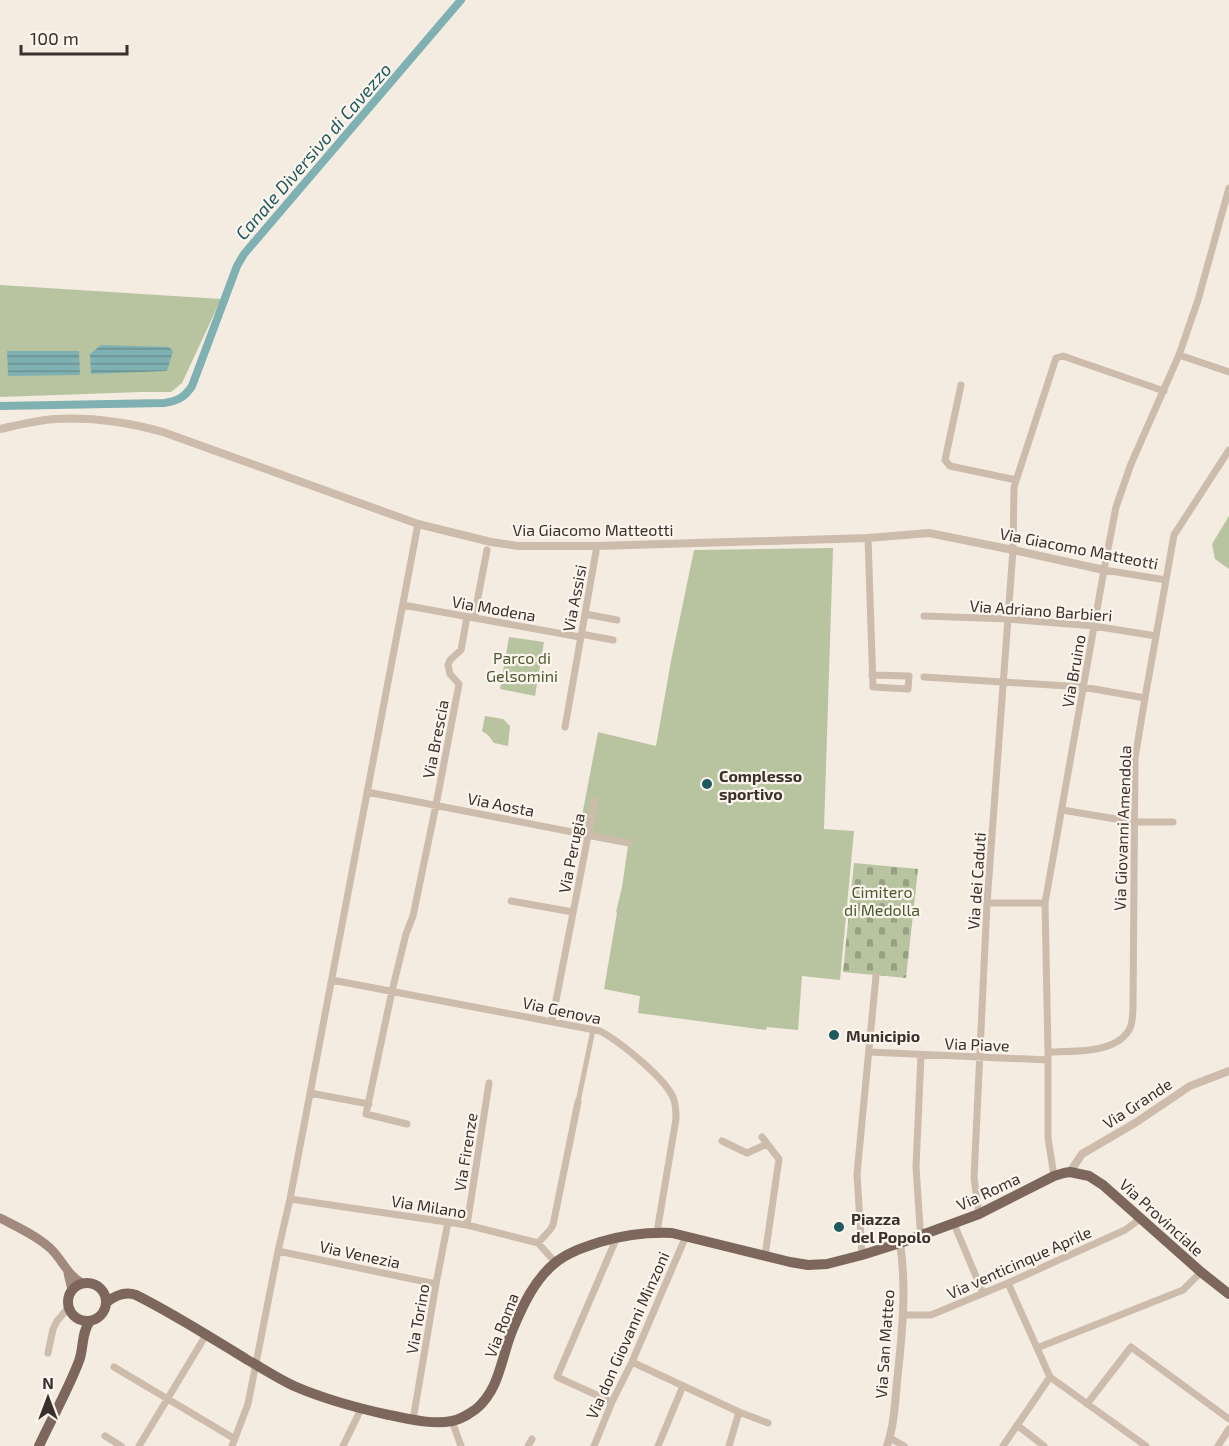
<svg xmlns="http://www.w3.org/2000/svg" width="1229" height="1446" viewBox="0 0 1229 1446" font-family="'Exo 2',sans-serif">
	<defs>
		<pattern id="cemetery-stones" width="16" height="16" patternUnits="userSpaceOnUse" patternTransform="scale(1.5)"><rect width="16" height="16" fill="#b8c4a0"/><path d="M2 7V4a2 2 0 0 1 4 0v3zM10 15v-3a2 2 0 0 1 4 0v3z" fill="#97a083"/></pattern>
		<pattern id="water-rules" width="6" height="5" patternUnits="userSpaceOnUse" patternTransform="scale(1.5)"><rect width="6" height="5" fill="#7fb0b2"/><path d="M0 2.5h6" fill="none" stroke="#699091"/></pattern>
	</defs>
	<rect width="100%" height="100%" fill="#f4ebe1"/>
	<path fill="#b8c4a0" d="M 0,285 L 221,299 L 182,383 L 171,392 L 141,392 L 0,397 Z
		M 1229,516 L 1229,569 L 1215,559 L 1212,544 Z
		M 833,548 L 824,829 L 854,831 L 840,980 L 802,976 L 798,1030 L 767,1027 L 766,1030 L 638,1013 L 640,996 L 604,989 L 617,913 L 616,912 L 622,887 L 628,846 L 578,837 L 598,732 L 656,746 L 671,661 L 694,550 Z
		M 509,637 L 544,642 L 535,696 L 500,689 Z
		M 485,716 L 503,719 L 510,726 L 508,746 L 494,743 L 488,735 L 482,731 Z"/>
	<path fill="url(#cemetery-stones)" d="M 854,863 L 918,869 L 906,978 L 843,972 Z"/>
	<path fill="url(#water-rules)" d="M 101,345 L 169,347 L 173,351 L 167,371 L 91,374 L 90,354 Z
		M 7,351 L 79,351 L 80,375 L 8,376 Z"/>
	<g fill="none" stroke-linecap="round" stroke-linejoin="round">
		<path stroke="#7fb0b2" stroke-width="8" d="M 0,406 L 164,403 C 178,401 185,397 192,386 L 237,266 L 244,254 L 461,0"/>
		<path stroke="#cdbbac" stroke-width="5" d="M 578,1102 L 593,1030"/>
		<path stroke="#cdbbac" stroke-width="7" d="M 1179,355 L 1229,372
			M 961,385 L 945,460 L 950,466 L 1016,480
			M 868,538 L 873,687 L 908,689 L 909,676 L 872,675
			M 1104,570 L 1166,580
			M 403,605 L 580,637
			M 585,614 L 617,620
			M 924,616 L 1008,619 L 1094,626 L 1156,636
			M 474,618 L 487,550
			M 581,634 L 613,640
			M 924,677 L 1083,687 L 1145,698
			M 565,727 L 597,546
			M 367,792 L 629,843
			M 1062,810 L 1134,822 L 1173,822
			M 511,901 L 573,912
			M 987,903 L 1045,903
			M 332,980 L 600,1031 C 619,1041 668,1080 674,1100 C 676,1106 676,1113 676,1119 L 657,1232
			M 552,1021 L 595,800
			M 869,1052 L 1048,1060
			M 1048,1052 C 1073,1051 1115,1054 1129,1030 C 1133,1023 1133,1014 1133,1006 L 1135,758 L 1145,698 L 1174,535 L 1229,450
			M 921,1055 L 916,1167 L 920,1227 L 922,1236
			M 310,1093 L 369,1104
			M 407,1124 L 366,1114 L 392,991 L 406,934 L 413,916 L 436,805 L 459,684 L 450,674 L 448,665 L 450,660 L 461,650 L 467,617
			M 762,1137 L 779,1159 L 765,1256
			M 722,1141 L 747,1153 L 767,1144
			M 1054,1176 L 1048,1138 L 1048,1052 L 1045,903 L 1104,570 L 1116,507 L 1131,464 L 1179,355 L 1198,300 L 1229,188
			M 290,1199 L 467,1225 L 538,1243 L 555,1262
			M 979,1214 L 974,1178 L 987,903 L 1013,550 L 1014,487 L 1056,358 L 1063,356 L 1164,391
			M 954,1224 L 983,1293
			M 467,1225 L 489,1083
			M 538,1243 L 550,1230 L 553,1225 L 578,1102
			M 278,1251 L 436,1284
			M 862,1255 L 857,1174 L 876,976
			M 1008,1283 L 1050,1377 L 1146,1446
			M 904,1315 L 931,1315 L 1008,1283 L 1125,1230 L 1140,1219
			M 1037,1348 L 1183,1290 L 1201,1272
			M 48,1353 L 53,1329 L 57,1321 L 68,1308
			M 632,1362 L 739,1412 L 768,1423
			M 114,1367 L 235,1439
			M 612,1402 L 557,1377 L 617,1237
			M 1087,1404 L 1131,1347 L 1229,1419
			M 413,1420 L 436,1284 L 448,1222
			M 452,1421 L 461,1446
			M 1017,1425 L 1044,1446
			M 105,1436 L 121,1446
			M 890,1438 L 904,1446
			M 139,1446 L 206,1335
			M 232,1446 L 248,1404 L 278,1251 L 290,1199 L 418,524
			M 343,1446 L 361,1409
			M 528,1446 L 532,1439
			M 594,1446 L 612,1402 L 632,1362 L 686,1236
			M 658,1446 L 683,1386
			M 729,1446 L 739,1412
			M 1003,1446 L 1050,1377
			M 1218,1446 L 1229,1429"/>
		<path stroke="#cdbbac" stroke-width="8" d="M 0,429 C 18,425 37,420 56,419 C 93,417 127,422 163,432 L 418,524 L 491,542 L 518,546 L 597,546 L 868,538 L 929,533 L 1013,550 L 1104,570
			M 1070,1172 L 1082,1154 L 1135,1123 L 1190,1086 L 1229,1071
			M 887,1446 C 894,1426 895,1403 897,1382 C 902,1335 907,1290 900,1243"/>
		<path stroke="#a18a7d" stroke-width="9" d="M 0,1218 C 17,1227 36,1235 50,1248 C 62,1259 67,1275 82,1283
			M 68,1273 L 72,1290"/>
		<path stroke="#7d675c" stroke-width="10" d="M68 1302a19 19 0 1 1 38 0a19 19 0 1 1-38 0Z
			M 107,1302 C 116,1295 125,1291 136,1295 C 174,1314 210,1337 246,1359 C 262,1368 277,1378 294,1386 C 324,1399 357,1408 389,1415 C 410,1419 432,1425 452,1421 C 462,1419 469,1414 476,1409 C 500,1389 501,1358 512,1331 C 522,1307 534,1280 555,1263 C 568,1252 585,1247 600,1242 C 624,1235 647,1232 672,1233 L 790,1262 L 808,1265 L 827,1264 L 862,1255 L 900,1243 L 979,1214 L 1054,1176 L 1064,1173 L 1070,1172 L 1089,1176 L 1103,1185 L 1201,1272 L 1229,1294
			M 39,1446 C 52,1418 68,1390 79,1361 C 84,1348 81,1333 90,1321"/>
	</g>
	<g fill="#1f5a5e" stroke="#fbf5ee" stroke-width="2">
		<circle cx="707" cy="784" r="6"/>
		<circle cx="834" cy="1035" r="6"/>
		<circle cx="839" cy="1227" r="6"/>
	</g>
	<g text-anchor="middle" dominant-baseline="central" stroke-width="4.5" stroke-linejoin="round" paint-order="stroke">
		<g font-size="16" fill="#3b302b" stroke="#fbf5ee">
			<text x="593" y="529">Via Giacomo Matteotti</text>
			<text transform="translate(1079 548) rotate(11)">Via Giacomo Matteotti</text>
			<text transform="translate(574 598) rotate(-79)">Via Assisi</text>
			<text transform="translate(494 608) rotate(10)">Via Modena</text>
			<text transform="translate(1041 610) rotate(4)">Via Adriano Barbieri</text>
			<text transform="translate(1073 671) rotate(-80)">Via Bruino</text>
			<text transform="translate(435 739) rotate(-79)">Via Brescia</text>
			<text transform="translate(501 804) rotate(11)">Via Aosta</text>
			<text transform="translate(1122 828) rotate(-88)">Via Giovanni Amendola</text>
			<text transform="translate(571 853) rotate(-79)">Via Perugia</text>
			<text transform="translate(976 881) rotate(-86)">Via dei Caduti</text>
			<text transform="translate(562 1010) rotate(12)">Via Genova</text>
			<text transform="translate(977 1044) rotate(2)">Via Piave</text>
			<text transform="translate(1137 1103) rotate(-33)">Via Grande</text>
			<text transform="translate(465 1152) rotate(-81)">Via Firenze</text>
			<text transform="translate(988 1191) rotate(-25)">Via Roma</text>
			<text transform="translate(429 1206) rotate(9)">Via Milano</text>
			<text transform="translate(1162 1217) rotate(42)">Via Provinciale</text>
			<text transform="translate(360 1254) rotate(12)">Via Venezia</text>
			<text transform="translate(1019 1262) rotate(-24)">Via venticinque Aprile</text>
			<text transform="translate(417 1319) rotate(-80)">Via Torino</text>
			<text transform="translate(501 1325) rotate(-69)">Via Roma</text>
			<text transform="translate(627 1335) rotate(-66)">Via don Giovanni Minzoni</text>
			<text transform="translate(884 1344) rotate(-86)">Via San Matteo</text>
		</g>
		<g font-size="16" fill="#4a5a2e" stroke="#fbf5ee">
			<text x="522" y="657">Parco di<tspan x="522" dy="18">Gelsomini</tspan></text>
			<text x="882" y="891">Cimitero<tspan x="882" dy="18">di Medolla</tspan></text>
		</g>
		<g font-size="16" font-weight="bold" fill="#3b302b" stroke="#fbf5ee" text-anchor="start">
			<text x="719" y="775">Complesso<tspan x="719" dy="18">sportivo</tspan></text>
			<text x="846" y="1035">Municipio</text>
			<text x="851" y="1218">Piazza<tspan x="851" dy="18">del Popolo</tspan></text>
		</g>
		<g font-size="18" font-style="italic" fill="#1f5a5e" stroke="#fbf5ee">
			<text transform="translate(313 151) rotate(-49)">Canale Diversivo di Cavezzo</text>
		</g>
	</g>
	<g transform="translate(48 1398)" stroke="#fbf5ee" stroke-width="4.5" paint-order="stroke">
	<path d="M0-4.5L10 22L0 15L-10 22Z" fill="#3b302b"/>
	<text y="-9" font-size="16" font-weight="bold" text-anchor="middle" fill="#3b302b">N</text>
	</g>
	<path d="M21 45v9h106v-9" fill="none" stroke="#3b302b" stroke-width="3"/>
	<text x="30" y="45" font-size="18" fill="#3b302b" stroke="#fbf5ee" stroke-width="4.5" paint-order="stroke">100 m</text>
</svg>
